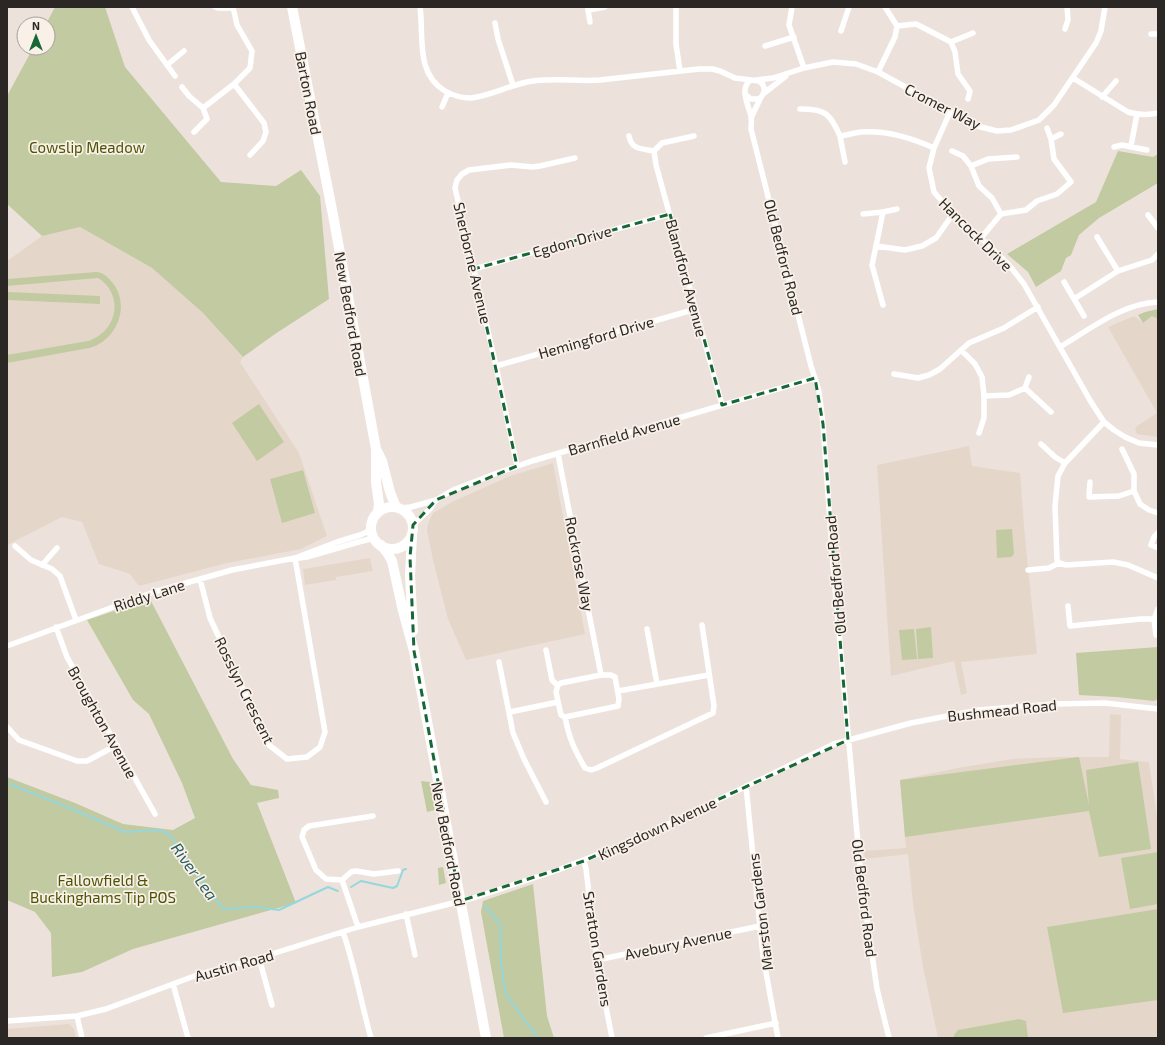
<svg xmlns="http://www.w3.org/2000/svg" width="1165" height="1045" viewBox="0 0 1165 1045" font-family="'Exo 2',sans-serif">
	<rect width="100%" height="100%" fill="#ece2db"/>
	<path fill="#e5d6ca" d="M 80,227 L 152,268 L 203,313 L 243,357 L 240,362 L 299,453 L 327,536 L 301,549 L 227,563 L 139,586 L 130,574 L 99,564 L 82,522 L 62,517 L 7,545 L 7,261 L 42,236 Z
		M 1134,316 L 1143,323 L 1152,316 L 1158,319 L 1158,437 L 1137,434 L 1135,429 L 1137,426 L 1157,413 L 1108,327 Z
		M 969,446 L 972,466 L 1020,473 L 1025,538 L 1037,654 L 961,662 L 967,693 L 961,695 L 954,661 L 891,676 L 877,465 Z
		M 553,463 L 585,634 L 466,660 L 448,619 L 433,560 L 427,531 L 428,524 L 433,513 L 454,501 L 510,476 Z
		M 370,558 L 373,571 L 336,577 L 336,580 L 305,585 L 303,569 Z
		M 1110,714 L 1121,715 L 1120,759 L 1149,762 L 1158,823 L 1158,1038 L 938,1038 L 923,967 L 913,904 L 908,854 L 865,859 L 864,851 L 906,848 L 900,780 L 958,768 L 1012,759 L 1057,757 L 1109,757 Z
		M 69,1024 L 74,1029 L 76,1038 L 7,1038 L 7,1029 Z"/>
	<path fill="#c2caa1" d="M 55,7 L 105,7 L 125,67 L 221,182 L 276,186 L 301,170 L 320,196 L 329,299 L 275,334 L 243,357 L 203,313 L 152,268 L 80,227 L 42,236 L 7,204 L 7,96 L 33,48 L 48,48 L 48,24 L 46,24 Z
		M 1118,151 L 1153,157 L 1158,154 L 1158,183 L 1099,218 L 1079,235 L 1071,255 L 1066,258 L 1061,271 L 1036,287 L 1028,272 L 1007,254 L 1096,202 Z
		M 96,272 C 102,272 107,276 111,281 C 132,304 117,341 89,348 L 7,363 L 7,355 L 88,341 C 117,332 125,295 98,278 L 7,286 L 7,279 Z
		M 7,292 L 100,296 L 100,304 L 7,300 Z
		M 1158,309 L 1158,319 L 1152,316 L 1143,323 L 1138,315 L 1145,312 Z
		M 259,404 L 284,442 L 257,461 L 232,423 Z
		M 303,470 L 315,513 L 282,523 L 270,479 Z
		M 1012,529 L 1014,554 L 1011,557 L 997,558 L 996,530 Z
		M 150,599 L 233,759 L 251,785 L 278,790 L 279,798 L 257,803 L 296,903 L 133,949 L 82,972 L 52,977 L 51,933 L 35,912 L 7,900 L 7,777 L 75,803 L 123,824 L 173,830 L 195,818 L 182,783 L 149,714 L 133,700 L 87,620 Z
		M 931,627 L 933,658 L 918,659 L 916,629 Z
		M 914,629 L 917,659 L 902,660 L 899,630 Z
		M 1158,647 L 1158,699 L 1154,701 L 1116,697 L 1079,695 L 1076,653 Z
		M 1079,757 L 1089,805 L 1086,770 L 1138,762 L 1151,849 L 1099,857 L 1089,811 L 905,837 L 900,780 Z
		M 421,781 L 430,782 L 435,810 L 427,812 Z
		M 1158,852 L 1158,904 L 1130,909 L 1121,858 Z
		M 443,867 L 446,883 L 439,885 L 438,868 Z
		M 533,884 L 547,1016 L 554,1038 L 504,1038 L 481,912 L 483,901 Z
		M 1158,909 L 1158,1000 L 1063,1013 L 1047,927 Z
		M 1019,1019 L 1026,1021 L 1028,1038 L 954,1038 L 954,1035 L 958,1030 Z"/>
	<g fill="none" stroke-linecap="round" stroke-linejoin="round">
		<path stroke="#94d7dc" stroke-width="2" d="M 7,783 L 72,809 L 125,832 L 158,830 L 169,834 L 223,909 L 256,907 L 279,910 L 328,887 L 338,891
			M 351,887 L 361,881 L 393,888 L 397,886 L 403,870 L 406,869
			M 485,906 L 500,924 L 501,965 L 506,994 L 509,999 L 538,1038"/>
		<path stroke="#fff" stroke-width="5.5" d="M 132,7 L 149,40 L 175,76
			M 215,7 L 218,8 L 233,8
			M 420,7 C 424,36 415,73 445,91 C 452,95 462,98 471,98 C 490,96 508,86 527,82 C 551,77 576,82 600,80 L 699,69 L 712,69 L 720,71 L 735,78 L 751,80
			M 588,7 L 588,10 L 605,7
			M 676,7 L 676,44 L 680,71
			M 792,7 L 789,25 L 804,68
			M 588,10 L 590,22
			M 495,23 L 498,39 L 513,85
			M 897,26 L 916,24 L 951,42 L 955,52 L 958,74 L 970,91 L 968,99
			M 1065,29 L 1068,20 L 1067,7
			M 841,31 L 849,7
			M 1151,34 L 1158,34
			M 951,42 L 973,33
			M 765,46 L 794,37
			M 167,65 L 184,51
			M 878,72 L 895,37 L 897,26 L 885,7
			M 1073,78 L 1128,112 C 1138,115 1148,115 1158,113
			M 757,80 L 773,78 L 804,68 L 833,62 L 856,64 L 878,72 L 977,126 L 997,131 L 1011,130 L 1039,120 L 1054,105 L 1096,43 L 1101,31 L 1105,7
			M 234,84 L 264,123 L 266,132 L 263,141 L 250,155
			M 182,87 L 189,96 L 203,108
			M 745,94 L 751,99 L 759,99 C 766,93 766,86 759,81 L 751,80 C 739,87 748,105 751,116 C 752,120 751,124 751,129 L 811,366 L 819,391 L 823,424 L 833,565 L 861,878 L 877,989 L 889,1038
			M 763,94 L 786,76
			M 1102,97 L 1116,81
			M 442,107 L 448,93
			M 800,109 C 825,109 830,113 840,136 C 847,135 854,133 861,132 C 886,130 912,138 934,148
			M 950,112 L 934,148 L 929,168 L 934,192 L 953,214 L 981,238 L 1009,265 L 1024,284 L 1091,402 L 1104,422 L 1114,430 L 1125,437 L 1139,443 L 1158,445
			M 751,118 L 761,97
			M 194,132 L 207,119 L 203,108 L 234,84 L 250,68 L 252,51 L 237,25 L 233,7
			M 629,136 C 632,150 640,148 654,151
			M 840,136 L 845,162
			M 1051,139 L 1061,134
			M 1131,146 L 1137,114
			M 1114,147 L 1122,145 L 1147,150
			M 654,151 L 656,165 L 722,405
			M 654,151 L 662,143 L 694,136
			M 952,151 L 963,156 L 971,166
			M 863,214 L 883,212
			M 1001,214 L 992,198 L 979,186 L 971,166 L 988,159 L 1017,157
			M 1148,215 L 1158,228
			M 1097,237 L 1118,271 L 1152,260 L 1158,254
			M 981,238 L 1001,214 L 1026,210 L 1037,201 L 1057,194 L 1071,182 L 1054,159 L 1051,139 L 1047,128
			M 876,246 L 883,212 L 897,209
			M 474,269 L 670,214
			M 1064,282 L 1074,299 L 1118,271
			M 1074,299 L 1084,316
			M 883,305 L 872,265 L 876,246 L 905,250 L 922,246 L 936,238 L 953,214
			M 1060,347 C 1090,329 1123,303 1158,302
			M 961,350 L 975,364 L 982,377 L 984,396 L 984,418 L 979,433
			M 496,366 L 696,309
			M 894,374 L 918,378 L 929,375 L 940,369 L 969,343 L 1004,328 L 1038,307
			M 1025,388 L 1029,377
			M 984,396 L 1009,395 L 1025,388 L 1051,412
			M 1104,422 L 1065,463 L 1058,476 L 1055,506 L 1057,560 L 1059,563 L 1066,565 L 1113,562 L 1128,565 L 1158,578
			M 1041,444 L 1055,457 L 1065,463
			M 1122,449 L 1134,474 L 1134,491 L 1140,504 L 1149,510 L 1158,513
			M 558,454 L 601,675
			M 517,466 L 496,366 L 455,188 L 457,180 L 462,174 L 469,170 L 511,165 L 533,167 L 540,166 L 575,158
			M 1090,482 L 1089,497 L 1119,496 L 1134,491
			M 401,508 L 411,507 L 436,500 L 453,490 L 492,475 L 532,461 L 815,378
			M 413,525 L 430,509 L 436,500
			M 1158,533 L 1154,537 L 1151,545 L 1158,548
			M 15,546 L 31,560 L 52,569 L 60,576 L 76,620
			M 299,558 L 307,557 L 362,541 L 374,538
			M 42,565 L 57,548
			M 1028,570 L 1049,568 L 1059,563
			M 200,579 L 210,618 L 269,745 L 287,759 L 307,757 L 320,747 L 325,732 L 295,558
			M 1068,606 L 1070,626 L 1141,619 L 1154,619 L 1158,609
			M 1154,619 L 1156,635
			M 56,627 L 67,657 L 155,814
			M 647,629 L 657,684
			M 7,646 L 154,592 L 232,570 L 295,558 L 337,542 L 360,535 L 367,532 L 371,525
			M 546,650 L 552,680 L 557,685
			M 499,662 L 513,733 L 524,759 L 546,802
			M 601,675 L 611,675 L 615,677 L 619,699 L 618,706 L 565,717 L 561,715 L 556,692 L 558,685 L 561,683 Z
			M 618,691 L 709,675
			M 510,712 L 558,702
			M 565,717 C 569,738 574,749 585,768 L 591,770 L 597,768 L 713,713 L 714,706 L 702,625
			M 7,727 L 19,740 L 77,761 L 87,761 L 117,745
			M 746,786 L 763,956 L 778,1038
			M 584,861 L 586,869 L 597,960 L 612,1038
			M 342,880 L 351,872 L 356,871 L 374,874 L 398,871
			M 406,914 L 415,955
			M 358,927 L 342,880 L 326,879 L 316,870 L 302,837 L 304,830 L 309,826 L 373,816
			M 343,932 C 355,966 361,1003 371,1038
			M 259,958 L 272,1005
			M 597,960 L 760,926
			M 173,984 L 188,1038
			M 77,1016 L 82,1038
			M 7,1021 L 77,1016 L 106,1009 L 197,975 L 259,958 L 358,927 L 473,898 L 558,870 L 624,844 L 664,826 L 834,744 L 911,723 L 979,710 L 1053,704 L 1105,703 L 1158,709
			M 706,1038 L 776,1023"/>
		<path stroke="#fff" stroke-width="10" d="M 292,7 L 333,215 L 376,449 L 376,482 L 379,504 L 378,512
			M 377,451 L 382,461 L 390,492 L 396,507
			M371 528a21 21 0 1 1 42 0a21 21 0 1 1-42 0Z
			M 412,535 L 410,576 L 413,631
			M 381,545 L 388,554 L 392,561 L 403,611 L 414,651 L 486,1038"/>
	</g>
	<path fill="none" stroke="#186736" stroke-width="3" stroke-dasharray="8 5" stroke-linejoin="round" d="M 670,214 L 722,405 L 815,378 L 823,424 L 848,740 L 584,861 L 460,901 L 414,651 L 410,557 L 413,525 L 436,500 L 517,466 L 474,269 Z"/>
	<g text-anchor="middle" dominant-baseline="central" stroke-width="3.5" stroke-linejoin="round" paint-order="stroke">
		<g font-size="15" fill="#2a2724" stroke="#f9f0e8">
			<text transform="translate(309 93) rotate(79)">Barton Road</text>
			<text transform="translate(943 106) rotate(27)">Cromer Way</text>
			<text transform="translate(976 234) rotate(45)">Hancock Drive</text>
			<text transform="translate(572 241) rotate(-16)">Egdon Drive</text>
			<text transform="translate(784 257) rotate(76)">Old Bedford Road</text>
			<text transform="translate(473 263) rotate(77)">Sherborne Avenue</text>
			<text transform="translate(687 278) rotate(75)">Blandford Avenue</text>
			<text transform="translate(351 314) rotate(80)">New Bedford Road</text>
			<text transform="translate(596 337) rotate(-16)">Hemingford Drive</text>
			<text transform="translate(624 434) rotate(-16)">Barnfield Avenue</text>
			<text transform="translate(580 564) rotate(79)">Rockrose Way</text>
			<text transform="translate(835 575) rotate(-95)">Old Bedford Road</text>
			<text transform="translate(149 595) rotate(-18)">Riddy Lane</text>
			<text transform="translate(245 690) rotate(64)">Rosslyn Crescent</text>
			<text transform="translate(1002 710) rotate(-6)">Bushmead Road</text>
			<text transform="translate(103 722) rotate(61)">Broughton Avenue</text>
			<text transform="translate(657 828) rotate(-25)">Kingsdown Avenue</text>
			<text transform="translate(449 844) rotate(79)">New Bedford Road</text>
			<text transform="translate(865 898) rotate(83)">Old Bedford Road</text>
			<text transform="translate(760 912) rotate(-97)">Marston Gardens</text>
			<text transform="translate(678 943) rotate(-12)">Avebury Avenue</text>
			<text transform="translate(598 949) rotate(81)">Stratton Gardens</text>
			<text transform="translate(234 965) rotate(-16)">Austin Road</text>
		</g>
		<g font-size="15" fill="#4b5300" stroke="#f9f0e8">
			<text x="87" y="147">Cowslip Meadow</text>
			<text x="103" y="880">Fallowfield &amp;<tspan x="103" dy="17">Buckinghams Tip POS</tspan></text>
		</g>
		<g font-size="16" font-style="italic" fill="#275f63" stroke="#f9f0e8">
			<text transform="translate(195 871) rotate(54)">River Lea</text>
		</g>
	</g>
	<rect width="1165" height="1045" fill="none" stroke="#2a2724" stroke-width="16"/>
	<g transform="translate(36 36)"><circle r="19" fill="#f9f0e8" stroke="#a6a09a"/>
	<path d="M0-3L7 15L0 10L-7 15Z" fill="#186736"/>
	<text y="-6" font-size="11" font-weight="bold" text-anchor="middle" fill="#2a2724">N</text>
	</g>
</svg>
